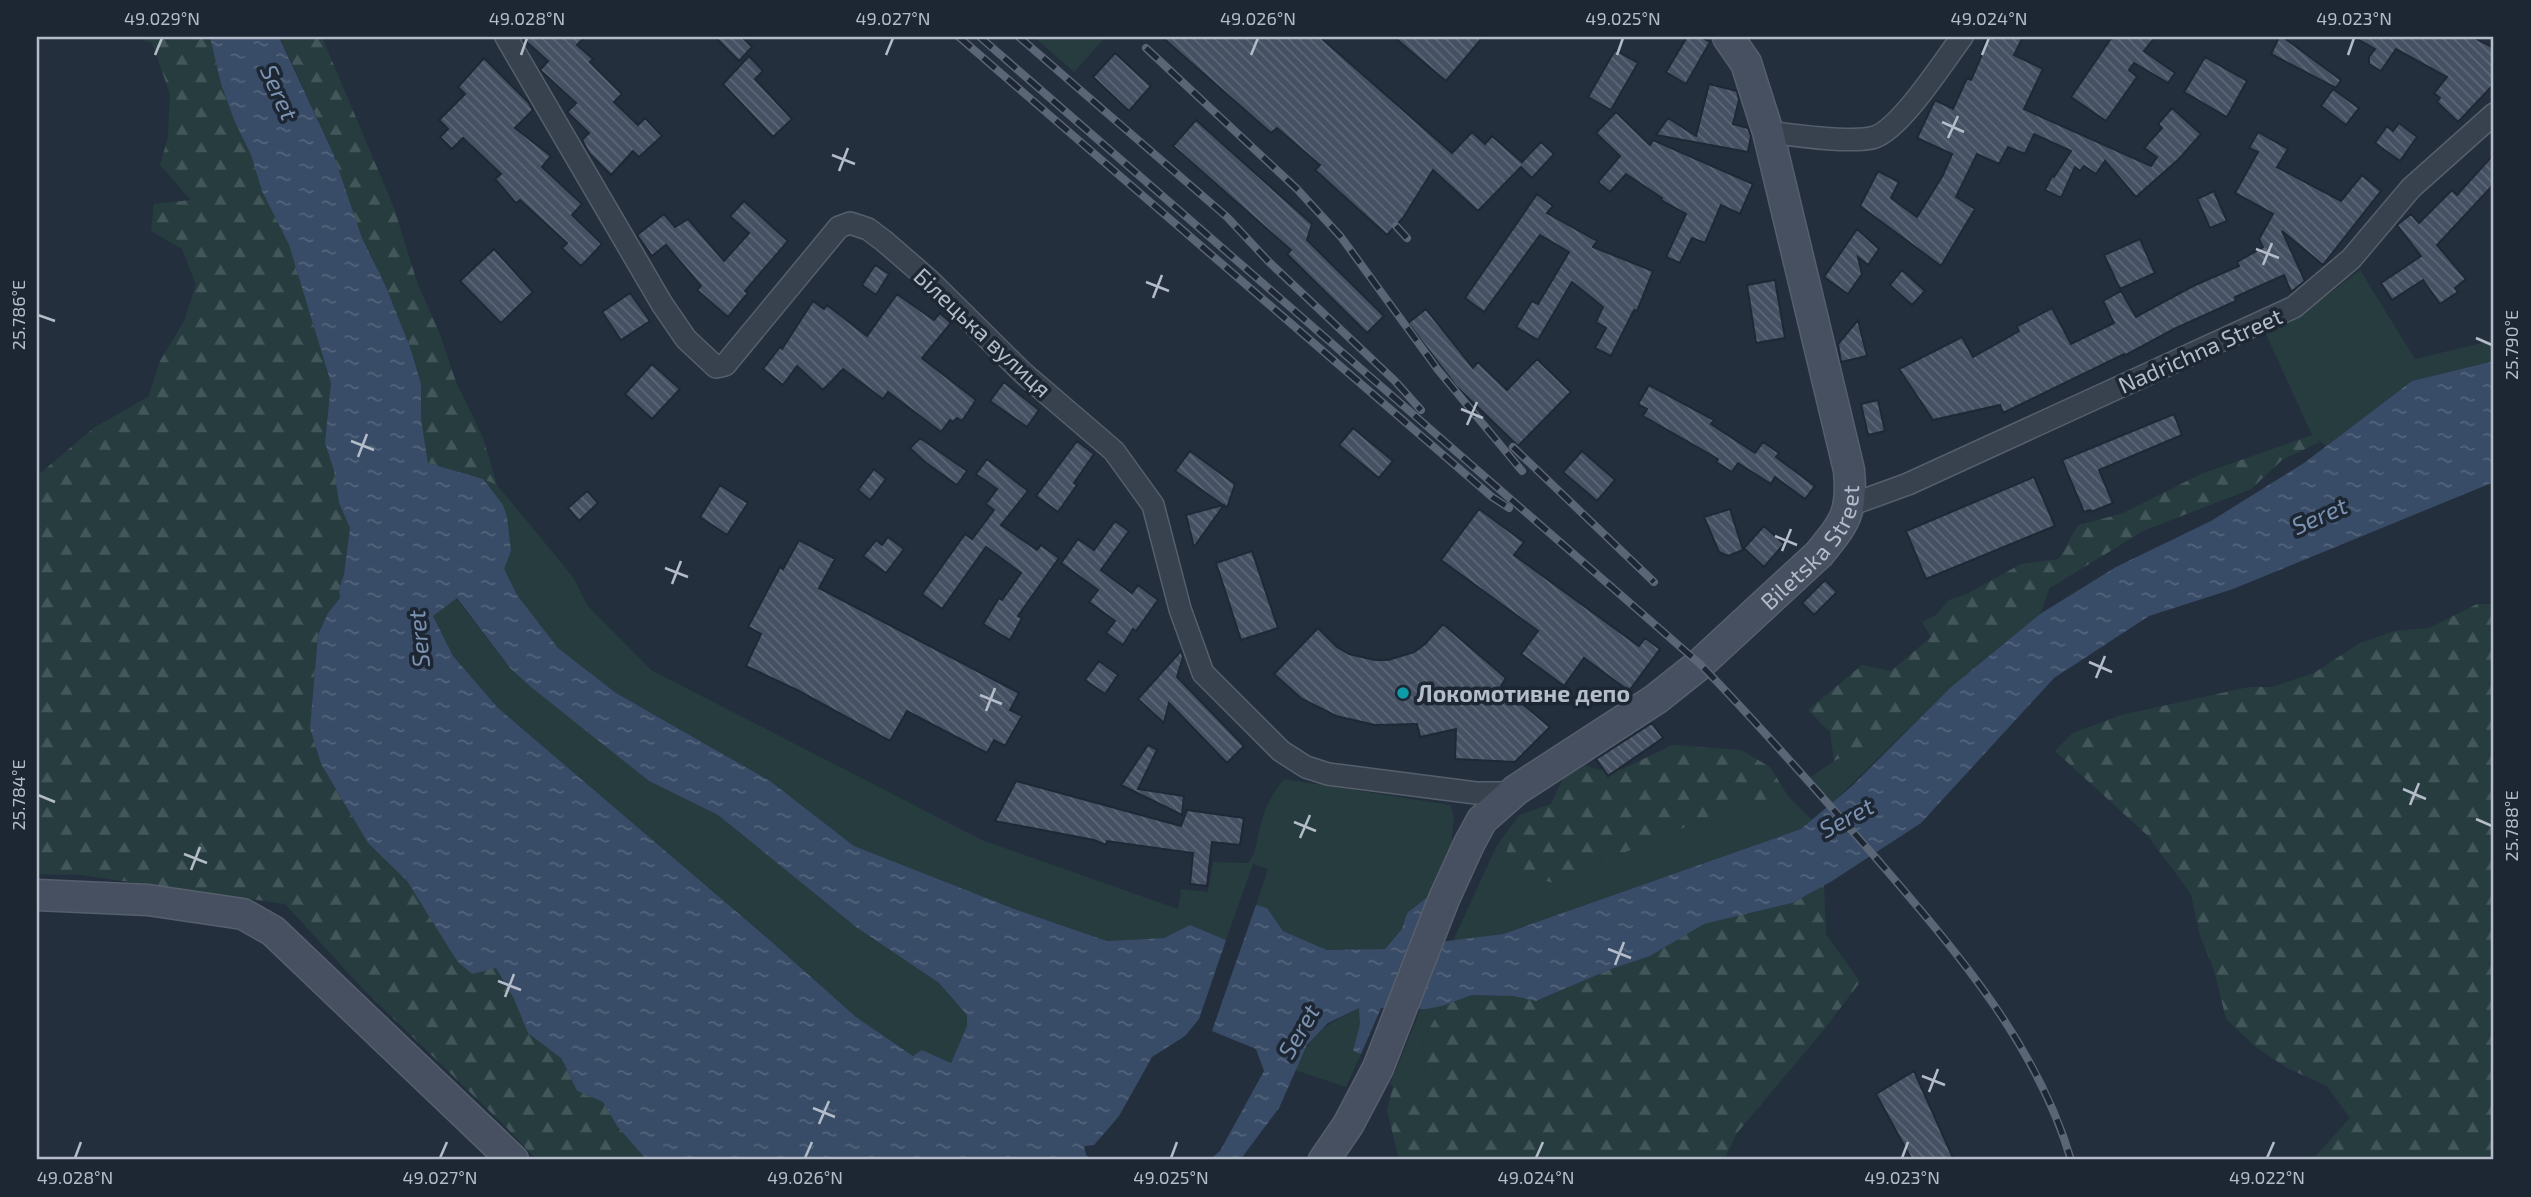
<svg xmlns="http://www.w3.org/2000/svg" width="2531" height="1197" viewBox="0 0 2531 1197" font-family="'Exo 2',sans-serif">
	<defs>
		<pattern id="forest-firs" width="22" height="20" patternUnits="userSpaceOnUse" patternTransform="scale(1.75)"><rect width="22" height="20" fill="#263c3f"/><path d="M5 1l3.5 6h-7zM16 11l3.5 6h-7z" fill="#435659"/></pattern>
		<pattern id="water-ripples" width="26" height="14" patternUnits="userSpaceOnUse" patternTransform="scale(1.75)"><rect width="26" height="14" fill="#394c67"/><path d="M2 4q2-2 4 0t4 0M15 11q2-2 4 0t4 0" fill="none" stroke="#53647b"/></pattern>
		<pattern id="building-back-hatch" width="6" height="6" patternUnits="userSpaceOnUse" patternTransform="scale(1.75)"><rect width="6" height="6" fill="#455162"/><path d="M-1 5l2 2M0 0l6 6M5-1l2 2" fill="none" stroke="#5d6877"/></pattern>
	</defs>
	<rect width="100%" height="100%" fill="#242f3e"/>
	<path fill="#263c3f" d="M 1034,37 L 1099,37 L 1103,40 L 1074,72 Z
		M 2360,270 L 2415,359 L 2494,340 L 2494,361 L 2412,381 L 2326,446 L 2312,435 L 2265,332 L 2321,300 Z
		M 483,479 L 497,485 L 573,577 L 587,605 L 651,670 L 982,840 L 1178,909 L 1181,889 L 1208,892 L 1213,862 L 1248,863 C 1257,851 1256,844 1259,831 C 1263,811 1271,795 1284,779 L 1450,805 L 1454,817 L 1451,847 L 1441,876 L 1430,895 L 1407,913 L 1402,929 L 1385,949 L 1327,950 L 1283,931 L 1267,908 L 1256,905 L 1268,869 L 1253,864 L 1226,940 L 1190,925 L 1164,938 L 1107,941 L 1017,910 L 854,846 L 770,781 L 616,693 L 558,648 L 517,595 L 503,569 L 511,551 Z
		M 2050,588 L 2040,614 L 1950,688 L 1828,807 L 1803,782 L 1834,761 L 1865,748 L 1912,708 L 1950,685 L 1985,655 Z
		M 456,598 L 511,669 L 649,781 L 718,815 L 856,927 L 939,983 L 967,1015 L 967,1026 L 951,1063 L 931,1054 L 913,1056 L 856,1017 L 773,943 L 498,708 L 453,656 L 433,616 Z
		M 1788,796 L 1812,820 L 1801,829 L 1503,934 L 1453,941 L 1496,847 L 1519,815 L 1506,853 L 1553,883 L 1730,808 Z
		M 1442,1006 L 1423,1040 L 1428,1096 L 1413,1085 L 1393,1087 L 1390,1084 L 1421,1008 Z
		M 1359,1008 L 1361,1024 L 1353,1050 L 1361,1054 L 1346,1087 L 1295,1070 C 1312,1033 1323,1026 1359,1008 Z"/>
	<path fill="url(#forest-firs)" d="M 142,37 L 210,37 L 221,84 L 234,120 L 251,155 L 262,191 L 289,245 L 331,383 L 325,443 L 335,470 L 339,503 L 350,528 L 344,574 L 339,589 L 340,598 L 328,613 L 318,635 L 310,728 L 321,764 L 368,843 L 407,881 L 457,961 L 496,968 L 514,999 L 528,1033 L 562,1059 L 577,1091 L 603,1102 L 617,1126 L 645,1158 L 652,1160 L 537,1160 L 506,1127 L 364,990 L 285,904 L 81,875 L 37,874 L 37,476 L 95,427 L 148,397 L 160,361 L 184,321 L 196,285 L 182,249 L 151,231 L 154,204 L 191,200 L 160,165 L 168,137 L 170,94 L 152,43 L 143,40 Z
		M 280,37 L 322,37 L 394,208 L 417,282 L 441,337 L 456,382 L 483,438 L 497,485 L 483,479 L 428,463 L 421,419 L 421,384 L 410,347 L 386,287 L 362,238 L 333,153 Z
		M 2312,435 L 2320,442 L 2282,460 L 2251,489 L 2143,531 L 2050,588 L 1985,655 L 1950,685 L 1912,708 L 1865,748 L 1834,761 L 1830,732 L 1808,710 L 1862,665 L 1891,671 L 1931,637 L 1922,622 L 1936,615 L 1949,600 L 1967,594 L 2021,564 L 2059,559 L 2078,525 L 2121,514 L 2201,474 Z
		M 2477,604 L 2494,604 L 2494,1160 L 2312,1160 L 2350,1118 L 2327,1086 L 2287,1068 L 2257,1048 L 2226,1019 L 2214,970 L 2200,936 L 2191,894 L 2147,835 L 2055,751 L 2073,733 L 2121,715 L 2249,687 L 2272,687 L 2314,673 L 2360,643 L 2395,631 L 2429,628 Z
		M 1673,745 L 1741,750 L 1770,767 L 1788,796 L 1730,808 L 1553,883 L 1532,877 L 1506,853 L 1519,815 L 1551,804 L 1571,761 L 1599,770 L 1622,769 Z
		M 1824,885 L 1826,934 L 1860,982 L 1826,1027 L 1737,1133 L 1724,1160 L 1604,1160 L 1594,1158 L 1589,1160 L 1399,1160 L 1387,1110 L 1393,1087 L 1413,1085 L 1428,1095 L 1423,1040 L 1442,1006 L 1472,995 L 1513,996 L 1537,1001 L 1611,969 L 1650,956 L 1704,924 L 1792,903 Z"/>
	<path fill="url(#water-ripples)" fill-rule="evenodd" d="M 210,37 L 279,37 L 333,153 L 362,238 L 386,287 L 410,347 L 421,384 L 421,419 L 428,463 L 483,479 L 503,505 L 507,517 L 511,551 L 504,569 L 517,595 L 558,648 L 616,693 L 770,781 L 854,846 L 1017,910 L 1107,941 L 1164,938 L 1190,925 L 1226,940 L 1199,1019 L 1185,1036 L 1152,1057 L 1119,1116 L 1094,1145 L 1084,1146 L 1086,1155 L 1092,1160 L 652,1160 L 645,1158 L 617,1126 L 603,1102 L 577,1091 L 562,1059 L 528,1033 L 514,999 L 496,968 L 472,974 L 457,961 L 407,881 L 368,843 L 321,764 L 310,728 L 318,635 L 328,613 L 340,598 L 339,589 L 344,574 L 350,528 L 339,503 L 334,470 L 325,443 L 331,383 L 289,245 L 262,191 L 251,155 L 234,120 L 221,84 ZM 457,598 L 511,669 L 531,687 L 649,781 L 718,815 L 856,927 L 939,983 L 967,1015 L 967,1026 L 951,1063 L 922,1050 L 913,1056 L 856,1017 L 773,943 L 498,708 L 453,656 L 433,616 Z
		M 2494,361 L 2494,482 L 2233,589 L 2149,616 L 2054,678 L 1921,823 L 1832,881 L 1792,903 L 1704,924 L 1650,956 L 1611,969 L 1536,1001 L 1513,996 L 1472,995 L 1442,1006 L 1426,1009 L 1381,1008 L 1361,1054 L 1353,1051 L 1360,1024 L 1359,1008 L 1328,1023 L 1307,1045 L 1279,1108 L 1240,1160 L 1209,1160 L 1220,1151 L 1264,1071 L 1256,1049 L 1212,1031 L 1256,905 L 1267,908 L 1283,931 L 1327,950 L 1385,949 L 1402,929 L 1407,913 L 1430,895 L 1408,946 L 1503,934 L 1801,829 L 1852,786 L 1950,688 L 2040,614 L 2116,567 L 2211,521 L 2304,463 L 2412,381 Z"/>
	<path fill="url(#building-back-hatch)" stroke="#1f2835" stroke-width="2" d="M 521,37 L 585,37 L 577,45 L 593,59 L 590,62 L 622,94 L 614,102 L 638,125 L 645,118 L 662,136 L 639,157 L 633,151 L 611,175 L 589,153 L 582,140 L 589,133 L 567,112 L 576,103 L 540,70 L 548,61 Z
		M 715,37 L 742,37 L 752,47 L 739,61 Z
		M 1162,37 L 1320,37 L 1452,153 L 1472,132 L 1485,144 L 1492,136 L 1522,162 L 1541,142 L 1554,154 L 1532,178 L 1521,167 L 1478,211 L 1433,170 L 1403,218 L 1387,235 L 1315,170 L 1320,165 L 1277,128 L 1271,133 Z
		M 1394,37 L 1483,37 L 1446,81 Z
		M 1687,37 L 1701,37 L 1710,42 L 1686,84 L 1666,72 Z
		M 1988,37 L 2023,37 L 2014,55 L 2043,69 L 2024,109 L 2151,166 L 2157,157 L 2144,148 L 2162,128 L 2158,124 L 2172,108 L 2201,134 L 2179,159 L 2136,197 L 2105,161 L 2096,174 L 2084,166 L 2080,171 L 2075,167 L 2061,198 L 2045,190 L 2052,176 L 2054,177 L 2071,151 L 2034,134 L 2025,154 L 2008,147 L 1999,164 L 1977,154 L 1956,197 L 1975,209 L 1941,266 L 1860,206 L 1878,171 L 1899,182 L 1891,198 L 1917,217 L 1943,175 L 1952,154 L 1917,138 L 1935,100 L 1953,109 L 1967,78 L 1971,80 L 1984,50 L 1982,49 Z
		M 2112,37 L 2155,37 L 2144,51 L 2175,73 L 2168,83 L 2134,63 L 2129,70 L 2137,77 L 2106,121 L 2071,97 Z
		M 2279,37 L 2283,37 L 2341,80 L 2336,88 L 2271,54 Z
		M 2354,37 L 2473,37 L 2494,48 L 2494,84 L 2458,122 L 2437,102 L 2440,98 L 2434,93 L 2447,77 L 2396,49 L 2381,71 L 2369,64 L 2369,57 L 2375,49 Z
		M 1615,50 L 1638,63 L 1611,110 L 1588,97 Z
		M 1115,53 L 1151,86 L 1129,111 L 1093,77 Z
		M 749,56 L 763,71 L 755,79 L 792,119 L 773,137 L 723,84 Z
		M 2205,57 L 2247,81 L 2227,117 L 2184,92 Z
		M 484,58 L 528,102 L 533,110 L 515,128 L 551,156 L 542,167 L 582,204 L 572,215 L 602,244 L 581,266 L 562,248 L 567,243 L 520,200 L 516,203 L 495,179 L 501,174 L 463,138 L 452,149 L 440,137 L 448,129 L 439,120 L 465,94 L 458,87 Z
		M 1709,84 L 1737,91 L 1739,100 L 1733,124 L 1748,128 L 1751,136 L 1748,152 L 1656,135 L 1668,118 L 1696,136 Z
		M 2333,89 L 2359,108 L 2346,125 L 2321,106 Z
		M 1616,112 L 1650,145 L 1653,140 L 1753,184 L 1740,214 L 1721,205 L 1705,243 L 1692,238 L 1680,263 L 1666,257 L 1686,214 L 1661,200 L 1662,198 L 1626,174 L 1610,192 L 1598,182 L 1620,156 L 1596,133 Z
		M 1196,120 L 1312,224 L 1307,240 L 1384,316 L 1367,333 L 1287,254 L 1291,250 L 1173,146 Z
		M 2399,123 L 2417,137 L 2400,161 L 2375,143 L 2387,126 L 2393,131 Z
		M 2258,132 L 2288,149 L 2277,167 L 2341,201 L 2362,175 L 2381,191 L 2323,265 L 2282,231 L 2305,281 L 2291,292 L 2284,275 L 2235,297 L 2236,301 L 2174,329 L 2124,356 L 2124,354 L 2003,413 L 2000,405 L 1933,420 L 1899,369 L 1962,337 L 1973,357 L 2019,331 L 2017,326 L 2052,308 L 2071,344 L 2114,323 L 2103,301 L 2121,291 L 2136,317 L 2193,286 L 2239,266 L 2237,262 L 2263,247 L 2259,239 L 2273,214 L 2235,193 L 2258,152 L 2249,148 Z
		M 2494,154 L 2494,184 L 2437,245 L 2466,279 L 2455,288 L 2458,292 L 2440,304 L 2423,280 L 2392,300 L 2381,283 L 2421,256 L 2397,225 L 2411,214 L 2419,223 L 2452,190 L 2457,195 Z
		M 2214,191 L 2227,221 L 2210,228 L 2197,199 Z
		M 1537,194 L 1553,206 L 1547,213 L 1597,241 L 1593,247 L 1653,271 L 1637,311 L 1634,310 L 1611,356 L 1595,348 L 1606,328 L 1596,322 L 1603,307 L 1572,282 L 1538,340 L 1516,327 L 1532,301 L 1538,304 L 1569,252 L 1540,235 L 1484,312 L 1465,298 Z
		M 744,201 L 788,241 L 745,291 L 748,293 L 728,317 L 697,290 L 701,286 L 666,245 L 652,256 L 637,235 L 664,214 L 675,227 L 688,219 L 724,261 L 749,233 L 730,216 Z
		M 1857,229 L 1879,249 L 1868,265 L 1858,257 L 1862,274 L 1848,294 L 1824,277 Z
		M 2140,239 L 2155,273 L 2120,289 L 2104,255 Z
		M 494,249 L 533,292 L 501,323 L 460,281 Z
		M 875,265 L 889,274 L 876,295 L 862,285 Z
		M 1902,270 L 1925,291 L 1912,305 L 1890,285 Z
		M 1775,280 L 1785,338 L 1756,343 L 1747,285 Z
		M 630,293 L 650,321 L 621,340 L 602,312 Z
		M 897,294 L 934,320 L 940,313 L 951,323 L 922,358 L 976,400 L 962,421 L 957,418 L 953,422 L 950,420 L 941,432 L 888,392 L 883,399 L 843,369 L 823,390 L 797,366 L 783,385 L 763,369 L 780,347 L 782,349 L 813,301 L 824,309 L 827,305 L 867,336 Z
		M 1426,309 L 1473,368 L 1478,362 L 1507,390 L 1537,359 L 1571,392 L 1518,446 L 1456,386 L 1408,323 Z
		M 1858,320 L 1867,356 L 1841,362 L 1838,344 Z
		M 652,364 L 680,389 L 652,419 L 625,394 Z
		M 1004,382 L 1039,410 L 1027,427 L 990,401 Z
		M 1649,385 L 1714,420 L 1711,424 L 1755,453 L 1763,442 L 1779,453 L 1776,457 L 1815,486 L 1805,499 L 1775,477 L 1771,484 L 1738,463 L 1732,472 L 1716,462 L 1718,459 L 1643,416 L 1647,409 L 1638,404 Z
		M 1878,400 L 1885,431 L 1868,435 L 1861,404 Z
		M 2174,414 L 2182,435 L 2099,470 L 2113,503 L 2091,512 L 2090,510 L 2084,512 L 2062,460 Z
		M 1353,428 L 1393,461 L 1379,478 L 1339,445 Z
		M 920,438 L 967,471 L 957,485 L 925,462 L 910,448 Z
		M 1077,441 L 1094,454 L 1074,483 L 1077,485 L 1058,512 L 1036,496 Z
		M 1190,451 L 1235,484 L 1227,508 L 1224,505 L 1194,547 L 1186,515 L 1223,505 L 1175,471 Z
		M 1582,451 L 1615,480 L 1597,501 L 1563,472 Z
		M 987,459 L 1028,491 L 1001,525 L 1037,550 L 1041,545 L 1059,558 L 1018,616 L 1022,618 L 1010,640 L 983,624 L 999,598 L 1002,600 L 1021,573 L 986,547 L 942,609 L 922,594 L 965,534 L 972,539 L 994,510 L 986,504 L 997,489 L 976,474 Z
		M 874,469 L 886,479 L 870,500 L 858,490 Z
		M 2034,477 L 2055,526 L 1926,579 L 1906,531 Z
		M 720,485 L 748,503 L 727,535 L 700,517 Z
		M 587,491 L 598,503 L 579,521 L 568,508 Z
		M 1479,509 L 1524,542 L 1514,555 L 1639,646 L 1645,638 L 1660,649 L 1629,691 L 1584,658 L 1564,686 L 1521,654 L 1538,631 L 1441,560 Z
		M 1730,509 L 1743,550 L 1728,556 L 1719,552 L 1704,517 Z
		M 1115,521 L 1129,531 L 1101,570 L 1132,593 L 1138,585 L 1158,600 L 1136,631 L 1133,629 L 1123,645 L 1106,633 L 1115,621 L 1089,602 L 1098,590 L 1061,563 L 1078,539 L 1094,550 Z
		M 1764,526 L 1784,544 L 1764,567 L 1744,548 Z
		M 888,537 L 904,549 L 886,573 L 863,556 L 876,540 L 882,545 Z
		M 799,540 L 835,559 L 819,588 L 1019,693 L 1010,710 L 1022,716 L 1005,746 L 994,740 L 987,753 L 907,711 L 890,741 L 797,690 L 746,666 L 761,634 L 748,627 L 780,567 L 783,569 Z
		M 1252,551 L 1278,628 L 1241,640 L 1216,563 Z
		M 1825,580 L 1837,592 L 1814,615 L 1802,603 Z
		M 1443,624 L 1506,678 L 1501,686 L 1550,727 L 1515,762 L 1455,759 L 1456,729 L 1420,737 L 1417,724 L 1375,725 L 1336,716 L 1302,699 L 1274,674 L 1318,628 L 1337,647 L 1349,654 L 1375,660 L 1388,660 L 1414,652 L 1425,644 Z
		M 1181,651 L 1183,657 L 1177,677 L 1244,746 L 1227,763 L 1169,703 L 1164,723 L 1138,699 Z
		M 1099,661 L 1118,675 L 1105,694 L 1085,680 Z
		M 1652,723 L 1663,738 L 1608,776 L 1596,759 Z
		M 1148,745 L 1157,750 L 1138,789 L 1184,796 L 1182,815 L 1121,785 Z
		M 1016,781 L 1181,826 L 1187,810 L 1244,818 L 1240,845 L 1212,842 L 1207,886 L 1190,884 L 1193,853 L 1107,841 L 1106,845 L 1094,840 L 995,821 Z
		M 1914,1071 L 1954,1160 L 1912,1160 L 1876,1094 Z"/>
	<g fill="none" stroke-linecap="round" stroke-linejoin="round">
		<g stroke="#565f6c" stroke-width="24">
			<path id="street" d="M 506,37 L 662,304 L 686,339 L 716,367 L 725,365 L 839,227 L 850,223 L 868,229 L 884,241 L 928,279 L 1022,372 L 1114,451 L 1153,505 L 1180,609 L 1203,673 L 1281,751 L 1306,767 L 1328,774 L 1476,793 L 1512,793
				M 1768,132 C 1792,135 1854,144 1875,137 C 1902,127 1943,62 1962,37
				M 1850,505 L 1908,484 L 2294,307 L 2351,259 L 2411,188 L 2494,114"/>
		</g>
		<g stroke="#565f6c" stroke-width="33">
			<g id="secondary">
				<path d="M 37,895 L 148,900 L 243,914 L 273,931 L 513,1160"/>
				<path id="s1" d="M 1324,1160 L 1348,1125 L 1378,1068 L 1444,899 L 1469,844 L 1482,820 L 1516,790 L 1656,699 L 1700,664 L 1819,554 C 1845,522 1853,513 1849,470 L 1768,132 L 1746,63 L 1728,37"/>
			</g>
		</g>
		<use href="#street" stroke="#38414e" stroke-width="21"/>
		<use href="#secondary" stroke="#465061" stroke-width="30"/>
		<g stroke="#5a6575" stroke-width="8">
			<path id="rail" d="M 959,37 L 1492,497 L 1509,508
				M 980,37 L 1700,664 C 1761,727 1818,792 1876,858 C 1955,950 2036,1042 2071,1160
				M 1019,37 L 1227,217 L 1269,262 L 1395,381 L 1421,410
				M 1146,48 L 1297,189 L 1341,237 L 1438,370 L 1522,471
				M 1396,226 L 1407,238
				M 1513,447 L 1654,582"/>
		</g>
		<use href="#rail" stroke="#1d2633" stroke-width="5" stroke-dasharray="16" stroke-linecap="butt"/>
	</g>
	<path fill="none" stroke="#b4bcc9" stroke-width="2.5" d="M 155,55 L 162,38M 521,55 L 527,38M 886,55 L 893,38M 1251,55 L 1258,38M 1617,55 L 1623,38M 1982,55 L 1989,38M 2348,55 L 2354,38M 1942,122 L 1964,132M 1948,138 L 1958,116M 832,155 L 855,164M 839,171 L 848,148M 2256,249 L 2279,258M 2263,265 L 2272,243M 1146,282 L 1169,291M 1153,298 L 1162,275M 38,315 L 55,321M 2476,338 L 2492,345M 1461,409 L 1483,418M 1467,425 L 1477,402M 351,441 L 374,450M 358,457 L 367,434M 1775,536 L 1797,545M 1782,551 L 1791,529M 665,568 L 688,577M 672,584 L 681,561M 2089,662 L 2112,672M 2096,678 L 2105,656M 980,695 L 1002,704M 986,711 L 995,688M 2403,789 L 2426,799M 38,795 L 55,802M 2410,805 L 2419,783M 2476,819 L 2492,826M 1294,822 L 1316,831M 1300,838 L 1310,815M 184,854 L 207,863M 191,870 L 200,847M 1608,949 L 1631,958M 1615,965 L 1624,942M 498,981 L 521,990M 505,997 L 514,974M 1922,1076 L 1945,1085M 1929,1092 L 1938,1069M 813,1108 L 835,1117M 819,1124 L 829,1101M 75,1158 L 81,1142M 440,1158 L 447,1142M 805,1158 L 812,1142M 1171,1158 L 1177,1142M 1536,1158 L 1543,1142M 1902,1158 L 1908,1142M 2267,1158 L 2274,1142"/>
	<circle fill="#0f9aa8" stroke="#1d2633" stroke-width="2.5" cx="1403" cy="693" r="7"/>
	<g text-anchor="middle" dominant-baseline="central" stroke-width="7" stroke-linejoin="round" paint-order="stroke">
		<g font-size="23" fill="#b4bcc9" stroke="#1d2633">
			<text transform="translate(983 332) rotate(43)">Білецька вулиця</text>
			<text transform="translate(2200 350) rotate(-24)">Nadrichna Street</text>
			<text stroke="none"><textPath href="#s1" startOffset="808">Biletska Street</textPath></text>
		</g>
		<g font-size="23" font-weight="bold" fill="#b4bcc9" stroke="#1d2633" text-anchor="start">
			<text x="1417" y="693">Локомотивне депо</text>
		</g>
		<g font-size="24" font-style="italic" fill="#7c92b1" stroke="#1d2633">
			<text transform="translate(280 92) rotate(66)">Seret</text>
			<text transform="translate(2319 515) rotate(-24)">Seret</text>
			<text transform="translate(418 639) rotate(-95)">Seret</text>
			<text transform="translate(1846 817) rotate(-28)">Seret</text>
			<text transform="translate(1298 1031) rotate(-60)">Seret</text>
		</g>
	</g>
	<rect width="2531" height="1197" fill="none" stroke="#1d2633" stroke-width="77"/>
	<rect x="38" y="38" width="2454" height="1120" fill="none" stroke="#b4bcc9" stroke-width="2.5"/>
	<g font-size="18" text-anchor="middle" fill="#b4bcc9">
		<text x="162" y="25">49.029°N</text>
		<text x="527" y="25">49.028°N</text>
		<text x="893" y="25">49.027°N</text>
		<text x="1258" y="25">49.026°N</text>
		<text x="1623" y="25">49.025°N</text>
		<text x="1989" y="25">49.024°N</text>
		<text x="2354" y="25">49.023°N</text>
		<text transform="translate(19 315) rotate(-90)" y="6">25.786°E</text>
		<text transform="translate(2512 345) rotate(-90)" y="6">25.790°E</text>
		<text transform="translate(19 795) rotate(-90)" y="6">25.784°E</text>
		<text transform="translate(2512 826) rotate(-90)" y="6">25.788°E</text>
		<text x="75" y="1184">49.028°N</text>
		<text x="440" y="1184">49.027°N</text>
		<text x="805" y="1184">49.026°N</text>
		<text x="1171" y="1184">49.025°N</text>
		<text x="1536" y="1184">49.024°N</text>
		<text x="1902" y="1184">49.023°N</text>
		<text x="2267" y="1184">49.022°N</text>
	</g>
</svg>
